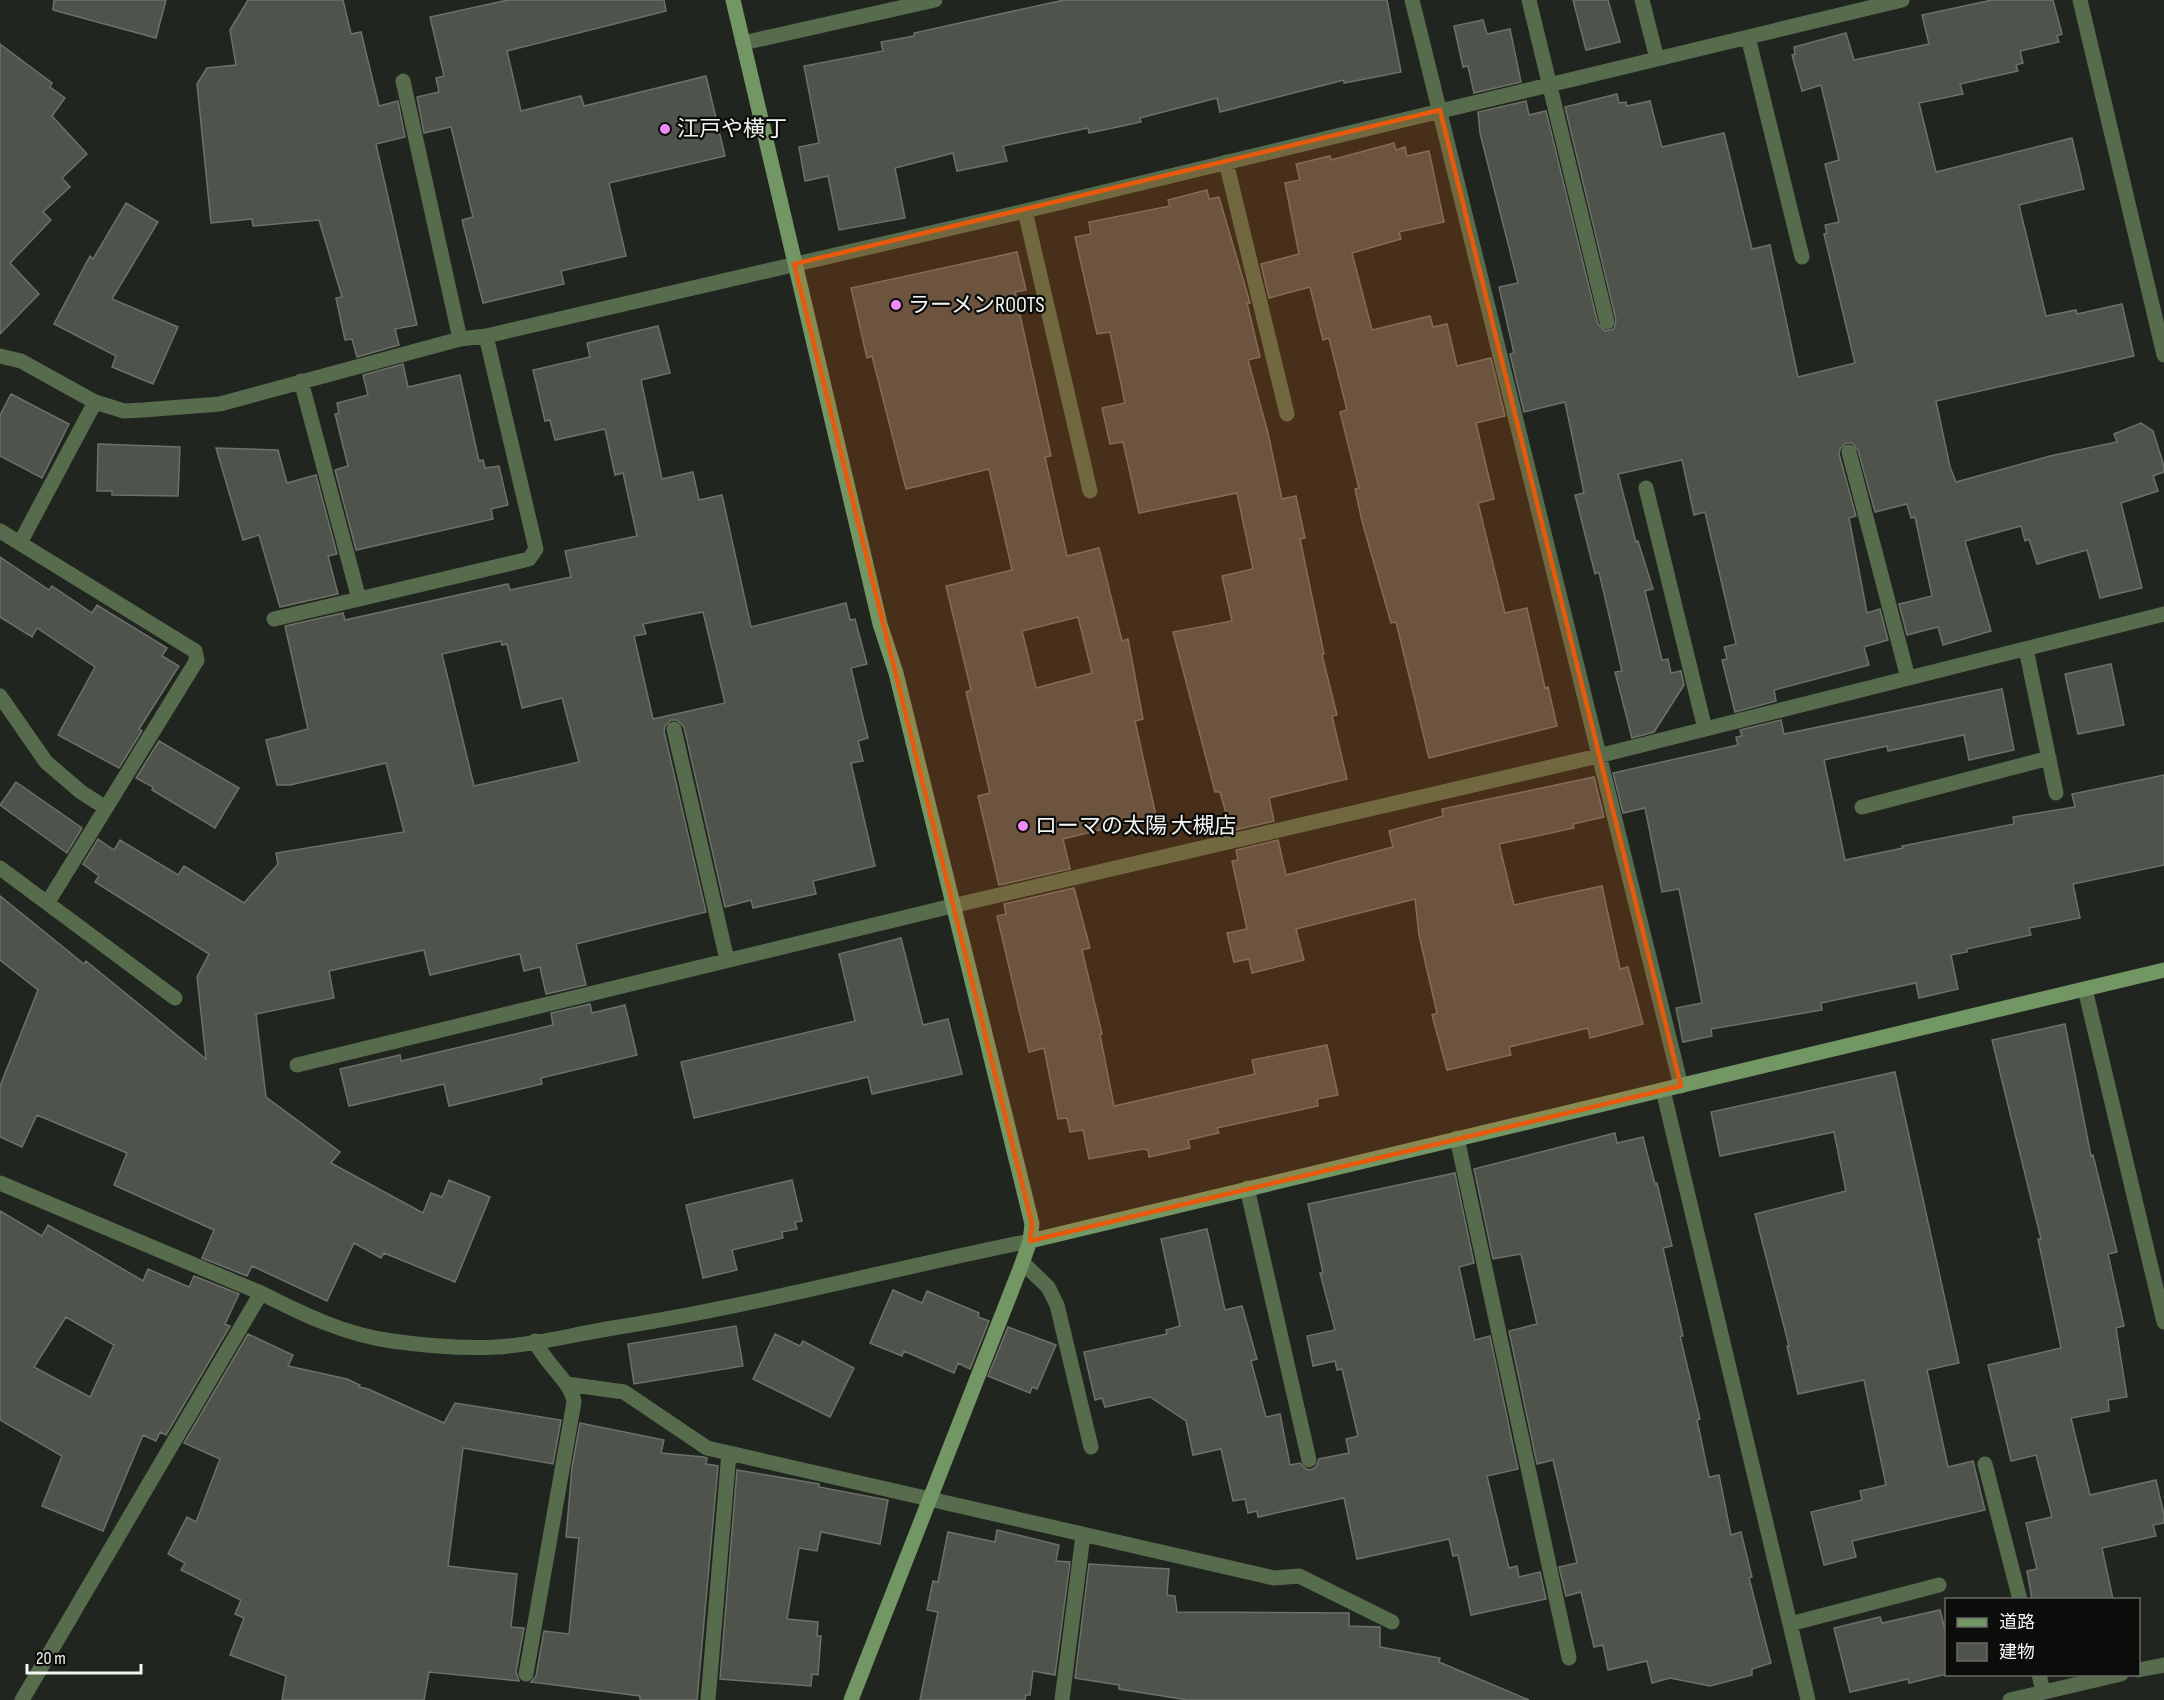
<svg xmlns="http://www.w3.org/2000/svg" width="2164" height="1700" viewBox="0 0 2164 1700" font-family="'Sofia Sans Condensed','Noto Sans JP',sans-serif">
	<rect width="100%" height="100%" fill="#21251f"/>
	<path fill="#4e534c" stroke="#6c716a" stroke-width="1.5" fill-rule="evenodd" d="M 54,0 L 166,0 L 156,38 L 53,10 Z
		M 248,0 L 343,0 L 351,34 L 361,32 L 379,106 L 398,101 L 405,137 L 376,144 L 417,325 L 395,329 L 399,345 L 357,357 L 352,339 L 345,340 L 336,298 L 342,297 L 319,220 L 253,226 L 252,219 L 211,223 L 197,84 L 207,68 L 236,65 L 230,30 Z
		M 508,0 L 664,0 L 666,11 L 507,51 L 521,111 L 581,96 L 584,106 L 706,76 L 725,156 L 609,183 L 626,256 L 561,271 L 564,284 L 483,303 L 462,220 L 473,217 L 451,127 L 424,133 L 417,97 L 439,92 L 436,78 L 444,76 L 430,17 Z
		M 1064,0 L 1387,0 L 1401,72 L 1344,83 L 1344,80 L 1220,112 L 1217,98 L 1140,118 L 1141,122 L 1089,133 L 1088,128 L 1003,146 L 1007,161 L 957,171 L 953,153 L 895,168 L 905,218 L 839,230 L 828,176 L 805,181 L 799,147 L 819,143 L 804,66 L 883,51 L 881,42 L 914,36 L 914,33 Z
		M 1573,0 L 1608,0 L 1620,42 L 1586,50 Z
		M 1992,0 L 2053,0 L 2062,34 L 2057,36 L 2059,42 L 2020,51 L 2023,63 L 2016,65 L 2018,71 L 1960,84 L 1963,94 L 1919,103 L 1936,172 L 2072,138 L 2084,189 L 2019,205 L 2046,316 L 2076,310 L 2077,314 L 2122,304 L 2134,356 L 1936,401 L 1950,467 L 1956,482 L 2050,456 L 2117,442 L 2114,434 L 2141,423 L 2153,431 L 2164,466 L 2164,472 L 2153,476 L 2158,491 L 2121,503 L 2142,588 L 2100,598 L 2087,550 L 2037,564 L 2029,539 L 2025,541 L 2021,526 L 1965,541 L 1991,631 L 1943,645 L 1938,627 L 1907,635 L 1899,604 L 1932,596 L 1915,517 L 1911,518 L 1907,504 L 1875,512 L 1858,450 L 1852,443 L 1846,443 L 1840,449 L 1839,454 L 1856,516 L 1849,518 L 1867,613 L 1880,609 L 1888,640 L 1864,647 L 1869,665 L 1774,690 L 1776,701 L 1735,712 L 1722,660 L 1727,659 L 1724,647 L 1736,644 L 1705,512 L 1694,515 L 1682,460 L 1618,474 L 1636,542 L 1638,541 L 1653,589 L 1645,591 L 1662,660 L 1668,659 L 1671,673 L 1681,671 L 1684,685 L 1654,732 L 1632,738 L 1615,672 L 1622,671 L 1599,572 L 1595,574 L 1575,495 L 1584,493 L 1565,402 L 1524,412 L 1510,354 L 1514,353 L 1499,287 L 1518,283 L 1480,133 L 1478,112 L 1526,101 L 1529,115 L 1546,111 L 1598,324 L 1605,331 L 1614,329 L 1616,320 L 1565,107 L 1617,94 L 1619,103 L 1626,102 L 1627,106 L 1650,101 L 1662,147 L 1724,133 L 1752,249 L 1770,245 L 1798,377 L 1855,363 L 1824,234 L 1827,233 L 1825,225 L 1839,222 L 1825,164 L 1839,160 L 1821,85 L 1802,91 L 1792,55 L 1795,54 L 1794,47 L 1846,33 L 1854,60 L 1929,44 L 1922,15 Z
		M 1483,20 L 1487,34 L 1510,29 L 1521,82 L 1474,93 L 1468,66 L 1463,67 L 1454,26 Z
		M 0,44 L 52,83 L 50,87 L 65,98 L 52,116 L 87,154 L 62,178 L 70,187 L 43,212 L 51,220 L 10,263 L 39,294 L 0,334 Z
		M 1394,143 L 1396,150 L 1405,147 L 1407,156 L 1429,151 L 1444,222 L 1399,232 L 1401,239 L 1352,253 L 1372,330 L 1430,316 L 1433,327 L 1447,324 L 1457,366 L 1491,358 L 1505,416 L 1476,423 L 1494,499 L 1478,503 L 1505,613 L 1527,608 L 1545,688 L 1548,687 L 1557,726 L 1429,758 L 1396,622 L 1391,623 L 1362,521 L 1355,489 L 1359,488 L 1340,412 L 1347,410 L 1329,338 L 1323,340 L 1310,287 L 1269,298 L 1261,264 L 1299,254 L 1285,183 L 1300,180 L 1296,164 L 1330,156 L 1331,160 Z
		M 1207,190 L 1209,199 L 1219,197 L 1250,303 L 1247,303 L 1260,357 L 1248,360 L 1268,433 L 1282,499 L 1296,496 L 1305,538 L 1300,539 L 1324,654 L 1322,655 L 1337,715 L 1332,716 L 1347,779 L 1269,798 L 1274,821 L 1231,831 L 1220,792 L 1215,792 L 1173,632 L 1232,621 L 1222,576 L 1253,569 L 1237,493 L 1139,513 L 1123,442 L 1110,444 L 1102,408 L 1125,403 L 1110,332 L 1097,334 L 1075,237 L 1091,234 L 1089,222 L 1170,206 L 1168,200 Z
		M 126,203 L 158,222 L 112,299 L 178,327 L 153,384 L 112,367 L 116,356 L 54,324 L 90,256 L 93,259 Z
		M 1017,252 L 1026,290 L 1015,292 L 1051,456 L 1045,457 L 1067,556 L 1099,548 L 1122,641 L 1128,639 L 1143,719 L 1135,721 L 1156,816 L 1063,839 L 1070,869 L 999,885 L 978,796 L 990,793 L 966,692 L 971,690 L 946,586 L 1012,570 L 989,469 L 906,489 L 872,356 L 867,358 L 851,288 ZM 1078,617 L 1092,673 L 1036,688 L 1022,631 Z
		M 658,326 L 670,373 L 641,380 L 662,479 L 693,472 L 699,500 L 722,495 L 751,627 L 846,603 L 850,620 L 855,619 L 867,664 L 851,668 L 868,738 L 858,741 L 863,761 L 851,763 L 875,866 L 813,881 L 816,894 L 753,908 L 751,900 L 725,907 L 684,727 L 677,720 L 671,720 L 665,726 L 664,731 L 706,912 L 576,944 L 586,985 L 546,994 L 540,967 L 524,971 L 520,954 L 430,975 L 424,950 L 329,971 L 334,998 L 256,1014 L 266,1097 L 340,1152 L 331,1163 L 423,1213 L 431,1193 L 442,1197 L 449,1180 L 490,1197 L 455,1282 L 384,1253 L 381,1258 L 354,1243 L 327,1301 L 252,1266 L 247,1276 L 202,1258 L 214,1230 L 114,1185 L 127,1153 L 37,1115 L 22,1147 L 0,1137 L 0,1086 L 38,990 L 0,960 L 0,896 L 84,964 L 86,961 L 206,1059 L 197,977 L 209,954 L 95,882 L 99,876 L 83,864 L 98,839 L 114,850 L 120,840 L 178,875 L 184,866 L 244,903 L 278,864 L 276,853 L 404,832 L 386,763 L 290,785 L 277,785 L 266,740 L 308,729 L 285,626 L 343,613 L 345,620 L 508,584 L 510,590 L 571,577 L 565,551 L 637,536 L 623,473 L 615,475 L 605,429 L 555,440 L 550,420 L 545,421 L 533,370 L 590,357 L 587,343 ZM 703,612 L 725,703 L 653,719 L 634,636 L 646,634 L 643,624 ZM 501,641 L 502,645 L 507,644 L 522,708 L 562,698 L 579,762 L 474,786 L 442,654 Z
		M 403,364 L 408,387 L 460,375 L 479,461 L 483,460 L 485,468 L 499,466 L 508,505 L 491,509 L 493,519 L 356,550 L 335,470 L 348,466 L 335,414 L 339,413 L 337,403 L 368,395 L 363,375 Z
		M 11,394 L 69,424 L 42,478 L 0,456 L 0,415 Z
		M 98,444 L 180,447 L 178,496 L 112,495 L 112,491 L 97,491 Z
		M 216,448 L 278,450 L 287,483 L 316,475 L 337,554 L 328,556 L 338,594 L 280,607 L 259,535 L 243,540 Z
		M 0,557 L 49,590 L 52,586 L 92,613 L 97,605 L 167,648 L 162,656 L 179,666 L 139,729 L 142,731 L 119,768 L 58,735 L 95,667 L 37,628 L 32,637 L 0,617 Z
		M 2111,664 L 2124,725 L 2078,734 L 2065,674 Z
		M 2002,689 L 2014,750 L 1969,760 L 1964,735 L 1888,751 L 1887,746 L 1824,760 L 1845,860 L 1903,848 L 1902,846 L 2014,824 L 2013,817 L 2075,807 L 2072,794 L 2164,775 L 2164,865 L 2073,884 L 2080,918 L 2029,928 L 2031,935 L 1967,949 L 1967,952 L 1951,955 L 1958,989 L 1919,998 L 1916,983 L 1821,1003 L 1822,1010 L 1711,1029 L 1712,1036 L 1683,1042 L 1676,1008 L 1702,1003 L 1679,889 L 1662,892 L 1645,808 L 1623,813 L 1613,773 L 1738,745 L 1736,737 L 1742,736 L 1740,730 L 1781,720 L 1784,734 Z
		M 159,741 L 239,788 L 215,828 L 152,790 L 153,787 L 136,778 Z
		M 1594,777 L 1604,817 L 1573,824 L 1574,828 L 1499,844 L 1514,905 L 1602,886 L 1620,969 L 1628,967 L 1643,1024 L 1590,1038 L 1588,1028 L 1509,1047 L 1511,1055 L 1447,1070 L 1432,1015 L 1437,1013 L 1419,935 L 1415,899 L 1296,929 L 1304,960 L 1252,973 L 1249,959 L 1234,962 L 1227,933 L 1247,929 L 1232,861 L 1238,860 L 1236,850 L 1278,840 L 1286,875 L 1393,847 L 1389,831 L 1443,816 L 1442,809 Z
		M 16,782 L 82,828 L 67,853 L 0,805 Z
		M 1074,888 L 1090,948 L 1082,950 L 1102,1034 L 1100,1035 L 1114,1106 L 1255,1074 L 1252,1060 L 1327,1045 L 1338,1095 L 1317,1099 L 1318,1106 L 1217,1128 L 1219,1133 L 1188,1140 L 1190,1148 L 1149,1157 L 1148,1150 L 1143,1149 L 1089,1159 L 1083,1130 L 1070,1132 L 1067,1118 L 1058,1119 L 1044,1048 L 1029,1052 L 997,916 L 1006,914 L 1004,904 Z
		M 901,938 L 923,1025 L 948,1019 L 962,1074 L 872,1094 L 868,1077 L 694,1118 L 681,1062 L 855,1021 L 839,954 Z
		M 590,1004 L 592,1013 L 625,1005 L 637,1055 L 541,1078 L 542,1084 L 449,1106 L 444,1084 L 349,1106 L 340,1069 L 400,1055 L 401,1061 L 553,1025 L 551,1013 Z
		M 2065,1024 L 2091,1156 L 2093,1155 L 2117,1252 L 2108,1254 L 2124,1326 L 2116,1328 L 2127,1397 L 2108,1400 L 2109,1411 L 2071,1418 L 2090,1495 L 2156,1480 L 2164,1515 L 2164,1523 L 2153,1525 L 2156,1536 L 2102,1548 L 2113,1599 L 2032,1599 L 2027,1571 L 2037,1569 L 2026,1523 L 2052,1517 L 2036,1455 L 2011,1461 L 1988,1365 L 2061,1348 L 2038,1239 L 2041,1239 L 1992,1040 Z
		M 1895,1072 L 1959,1363 L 1927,1370 L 1948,1467 L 1973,1461 L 1985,1510 L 1852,1541 L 1856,1557 L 1824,1565 L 1811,1512 L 1862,1500 L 1860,1491 L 1886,1485 L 1864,1380 L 1798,1394 L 1787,1346 L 1789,1346 L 1755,1214 L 1846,1191 L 1834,1132 L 1720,1156 L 1711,1112 Z
		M 1615,1133 L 1617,1143 L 1643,1137 L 1655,1184 L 1657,1183 L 1672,1246 L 1663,1248 L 1683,1336 L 1680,1336 L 1700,1419 L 1697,1420 L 1709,1477 L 1719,1475 L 1731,1535 L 1741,1532 L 1752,1577 L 1749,1578 L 1771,1663 L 1752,1669 L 1752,1675 L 1710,1686 L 1670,1678 L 1652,1683 L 1647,1661 L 1608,1670 L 1603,1645 L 1594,1647 L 1581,1592 L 1566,1596 L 1559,1567 L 1577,1563 L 1553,1460 L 1537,1464 L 1509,1331 L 1537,1324 L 1521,1254 L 1493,1259 L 1474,1169 Z
		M 1455,1173 L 1474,1263 L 1459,1267 L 1475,1340 L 1490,1336 L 1518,1469 L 1487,1476 L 1509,1568 L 1517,1566 L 1519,1577 L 1540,1572 L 1546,1599 L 1471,1615 L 1458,1555 L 1453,1556 L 1449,1539 L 1357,1559 L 1344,1498 L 1258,1517 L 1257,1511 L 1248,1513 L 1245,1499 L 1233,1501 L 1221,1449 L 1193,1455 L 1186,1421 L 1150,1397 L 1105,1407 L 1102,1398 L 1095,1400 L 1084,1352 L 1167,1334 L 1166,1330 L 1180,1326 L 1161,1239 L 1207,1229 L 1225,1310 L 1242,1306 L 1257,1359 L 1251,1361 L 1266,1417 L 1280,1414 L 1290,1465 L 1300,1463 L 1306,1469 L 1311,1470 L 1316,1467 L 1319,1459 L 1349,1453 L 1346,1439 L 1358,1436 L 1342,1369 L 1337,1370 L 1335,1361 L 1313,1366 L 1307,1336 L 1335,1330 L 1320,1273 L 1323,1273 L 1308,1204 Z
		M 792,1180 L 802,1221 L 795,1222 L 797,1229 L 782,1232 L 783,1238 L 732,1250 L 737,1270 L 703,1278 L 686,1205 Z
		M 0,1211 L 42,1236 L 48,1225 L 143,1281 L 148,1269 L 189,1287 L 194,1276 L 239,1294 L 225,1324 L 230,1326 L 166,1435 L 160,1432 L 156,1441 L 143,1435 L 103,1531 L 42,1506 L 62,1456 L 0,1420 ZM 66,1317 L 114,1345 L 90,1397 L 34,1367 Z
		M 893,1290 L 922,1303 L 927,1291 L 979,1313 L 978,1317 L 989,1321 L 970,1369 L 958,1363 L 954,1373 L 904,1351 L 902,1356 L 870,1343 Z
		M 736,1326 L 743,1366 L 634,1384 L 628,1344 Z
		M 1008,1327 L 1056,1345 L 1037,1389 L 1032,1387 L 1030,1393 L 988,1376 Z
		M 248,1334 L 293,1355 L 288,1366 L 347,1379 L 360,1385 L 359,1387 L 368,1389 L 444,1423 L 455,1403 L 561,1420 L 553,1464 L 463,1448 L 448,1566 L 517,1574 L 511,1627 L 524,1628 L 516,1672 L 519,1681 L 429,1672 L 424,1700 L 282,1700 L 286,1676 L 230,1655 L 244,1618 L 235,1614 L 241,1600 L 181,1570 L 185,1563 L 168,1554 L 187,1517 L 196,1522 L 220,1459 L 184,1443 Z
		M 775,1334 L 800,1346 L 803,1341 L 854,1368 L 830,1417 L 753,1379 Z
		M 580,1423 L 664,1440 L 661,1453 L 704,1457 L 707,1458 L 706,1464 L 718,1466 L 697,1700 L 640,1700 L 640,1696 L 531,1682 L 536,1676 L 544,1631 L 569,1634 L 579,1538 L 566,1537 L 572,1467 Z
		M 737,1470 L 819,1484 L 819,1487 L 888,1500 L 880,1544 L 821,1532 L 817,1551 L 799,1548 L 787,1619 L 818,1622 L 817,1636 L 821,1636 L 818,1675 L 812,1674 L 811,1686 L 720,1679 Z
		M 997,1530 L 1059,1545 L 1056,1561 L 1070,1562 L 1055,1675 L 1033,1671 L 1030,1695 L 1026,1695 L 1025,1700 L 920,1700 L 938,1612 L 927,1610 L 933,1581 L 938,1582 L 948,1532 L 995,1542 Z
		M 1089,1564 L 1169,1569 L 1167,1595 L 1175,1596 L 1177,1612 L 1349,1613 L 1349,1626 L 1380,1627 L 1380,1647 L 1440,1658 L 1439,1662 L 1529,1700 L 1188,1700 L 1119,1689 L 1119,1685 L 1075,1678 Z
		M 1940,1610 L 1947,1637 L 1947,1674 L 1909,1683 L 1908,1679 L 1850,1692 L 1834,1628 L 1880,1617 L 1882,1623 Z"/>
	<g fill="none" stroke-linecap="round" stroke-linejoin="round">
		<path stroke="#566c4d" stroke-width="15" d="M 1412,0 L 1681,1086
			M 1529,0 L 1607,322
			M 1642,0 L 1657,59
			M 2080,0 L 2164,355
			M 1748,37 L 1802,257
			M 743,43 L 935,0
			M 403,81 L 460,339
			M 1226,162 L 1287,414
			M 1025,211 L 1090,491
			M 0,356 L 21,361 L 95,402 L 124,411 L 143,410 L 220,404 L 460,339 L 486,336 L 1025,211 L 1902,0
			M 301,381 L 359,599
			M 1849,452 L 1908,678
			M 1646,488 L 1705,729
			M 0,531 L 195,651 L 197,660 L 48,902
			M 20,543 L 95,402
			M 274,619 L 529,559 L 536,549 L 486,336
			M 2026,649 L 2056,793
			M 0,696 L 46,762 L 81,792 L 106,808
			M 674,729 L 727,960
			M 1862,807 L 2049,758
			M 0,868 L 175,998
			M 2085,989 L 2164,1322
			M 297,1065 L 952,906 L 1598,756 L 2164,614
			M 1663,1090 L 1808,1700
			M 1457,1138 L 1569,1658
			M 0,1183 L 261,1293 C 302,1314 346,1335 392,1341 C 427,1346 462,1349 497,1347 C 535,1345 575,1334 613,1328 C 753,1306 891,1269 1030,1241
			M 1247,1188 L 1309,1460
			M 1023,1263 L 1048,1287 L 1057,1305 L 1091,1447
			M 567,1384 L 624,1392 L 707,1448 L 1274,1578 L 1299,1576 L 1392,1622
			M 1985,1464 L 2020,1600
			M 1790,1624 L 1939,1585
			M 2138,1670 L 2164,1665
			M 526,1674 L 574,1402 C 571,1381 545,1364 535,1341
			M 2039,1674 L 2043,1692
			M 22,1700 L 261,1293
			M 708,1700 L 729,1453
			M 1062,1700 L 1083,1535
			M 2010,1700 L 2121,1674"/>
		<path stroke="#729664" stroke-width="15" d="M 733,0 L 880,624 L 896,673 L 1032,1224 L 1030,1241 L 1020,1269 L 851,1700
			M 1030,1241 L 2164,970"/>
	</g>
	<path fill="#e8590c" fill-opacity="0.2" stroke="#e8590c" stroke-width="4.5" stroke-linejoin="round" d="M 1440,110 L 1681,1086 L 1030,1241 L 1032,1224 L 794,264 Z"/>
	<g fill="#ef8bf7" stroke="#0c0d0b" stroke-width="2">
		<circle cx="665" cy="129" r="6"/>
		<circle cx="896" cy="305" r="6"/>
		<circle cx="1023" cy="826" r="6"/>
	</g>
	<g text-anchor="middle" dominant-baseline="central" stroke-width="4.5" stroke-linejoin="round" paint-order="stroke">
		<g font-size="22" fill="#f3f6f2" stroke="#0c0d0b" text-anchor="start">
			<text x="677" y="129">江戸や横丁</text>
			<text x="908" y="305">ラーメンROOTS</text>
			<text x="1035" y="826">ローマの太陽 大槻店</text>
		</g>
	</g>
	<rect x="1945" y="1598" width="195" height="78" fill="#0c0d0b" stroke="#686a67" stroke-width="1.5"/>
	<rect x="1957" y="1618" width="30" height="9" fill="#729664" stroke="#686a67" stroke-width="1.5"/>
	<text x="1999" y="1628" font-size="18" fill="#f3f6f2">道路</text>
	<rect x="1957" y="1643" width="30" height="18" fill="#4e534c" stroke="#686a67" stroke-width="1.5"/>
	<text x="1999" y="1658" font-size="18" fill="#f3f6f2">建物</text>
	<path d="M27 1664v9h114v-9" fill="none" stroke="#f3f6f2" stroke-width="3"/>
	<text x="36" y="1664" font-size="18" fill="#f3f6f2" stroke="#0c0d0b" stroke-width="4.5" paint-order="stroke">20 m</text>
</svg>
